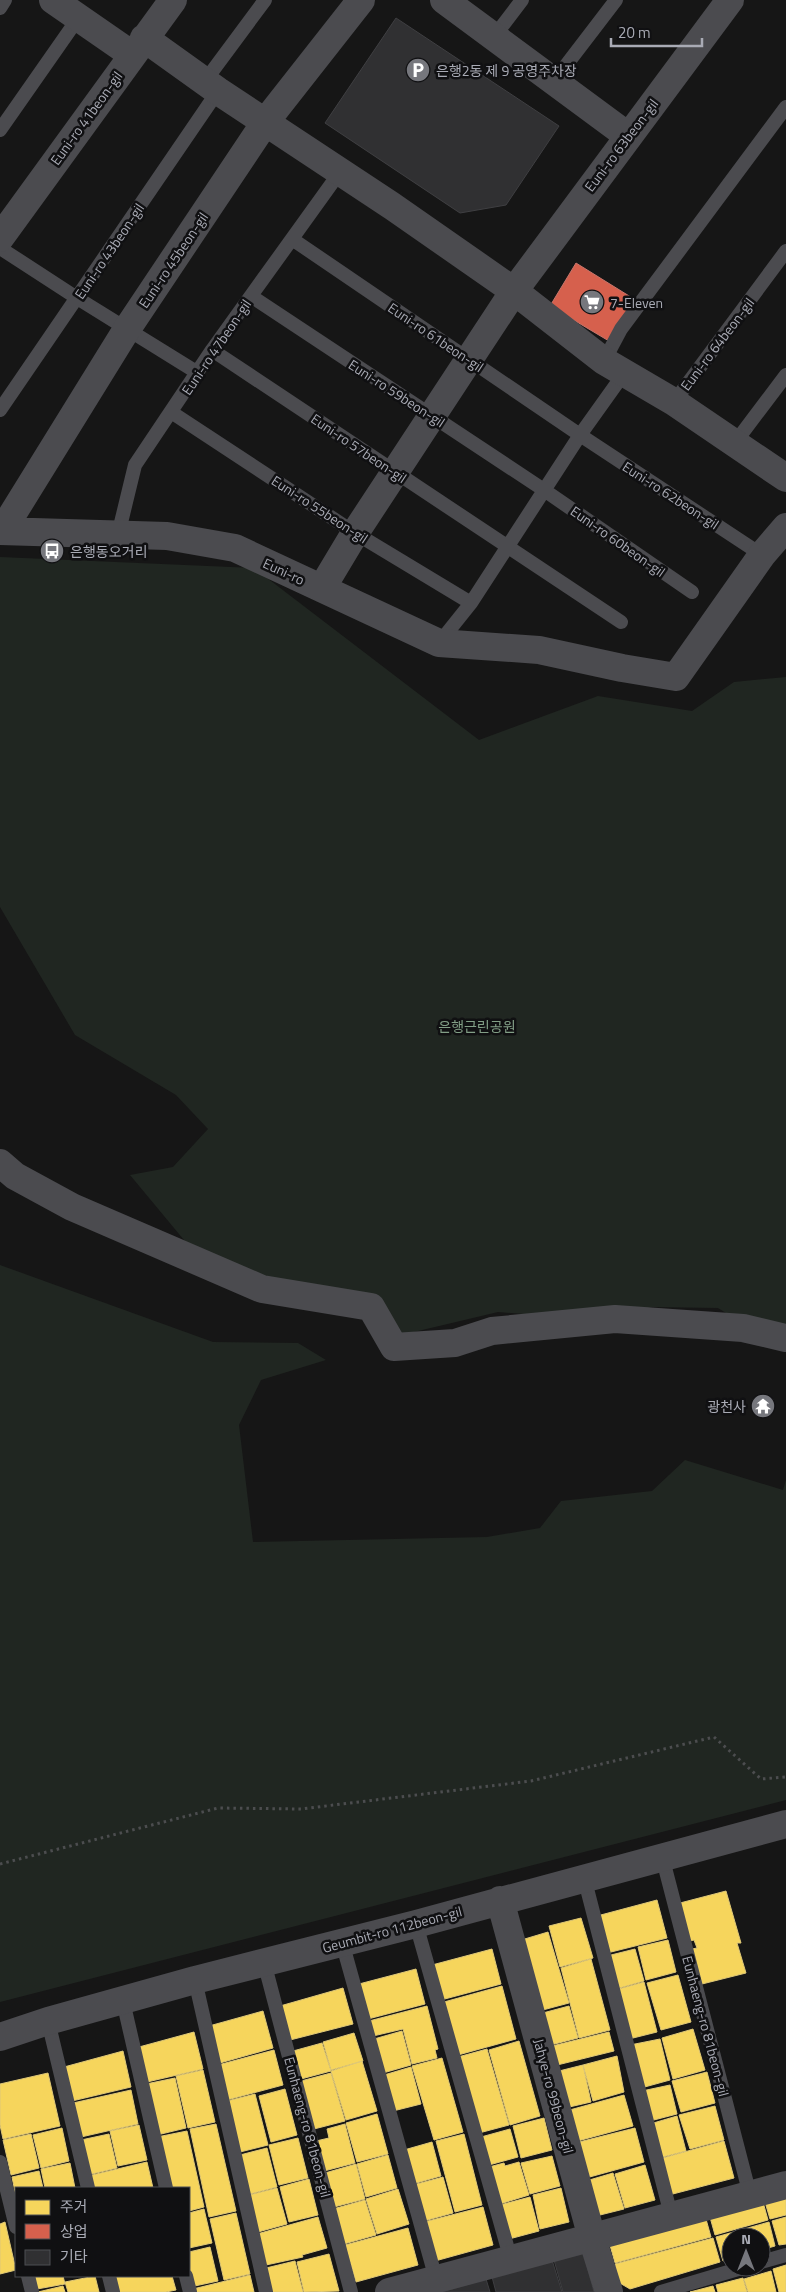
<svg xmlns="http://www.w3.org/2000/svg" width="786" height="2292" viewBox="0 0 786 2292" font-family="'Titillium Web','Noto Sans KR',sans-serif">
	<rect width="100%" height="100%" fill="#161616"/>
	<path fill="#202621" d="M 0,557 L 254,568 L 479,740 L 598,696 L 692,711 L 734,682 L 786,677 L 786,1351 L 718,1308 L 651,1307 L 614,1321 L 498,1312 L 376,1341 L 363,1308 L 223,1287 L 130,1175 L 173,1167 L 208,1129 L 176,1095 L 75,1035 L 0,907 Z
		M 0,1265 L 213,1342 L 298,1343 L 326,1360 L 261,1380 L 239,1425 L 253,1542 L 487,1537 L 540,1528 L 561,1501 L 652,1491 L 685,1460 L 783,1490 L 786,1480 L 786,1800 L 0,2002 Z"/>
	<path fill="#f6d55c" stroke="#dfc877" d="M 726,1891 L 741,1943 L 737,1943 L 746,1973 L 702,1984 L 692,1949 L 697,1948 L 694,1940 L 690,1941 L 680,1903 Z
		M 657,1900 L 667,1938 L 607,1953 L 597,1916 Z
		M 581,1918 L 593,1958 L 560,1967 L 549,1926 Z
		M 548,1932 L 569,2003 L 539,2011 L 518,1941 Z
		M 668,1940 L 676,1972 L 646,1980 L 638,1947 Z
		M 492,1949 L 501,1984 L 441,2000 L 432,1965 Z
		M 635,1949 L 644,1981 L 616,1989 L 607,1956 Z
		M 591,1959 L 610,2030 L 579,2038 L 561,1968 Z
		M 416,1969 L 425,2004 L 368,2019 L 359,1984 Z
		M 678,1975 L 691,2022 L 661,2030 L 647,1983 Z
		M 644,1982 L 657,2032 L 629,2039 L 615,1990 Z
		M 502,1986 L 516,2039 L 458,2055 L 444,2002 Z
		M 343,1988 L 353,2024 L 290,2040 L 280,2006 Z
		M 427,2006 L 438,2049 L 435,2050 L 437,2058 L 412,2064 L 403,2029 L 373,2036 L 369,2021 Z
		M 569,2006 L 578,2038 L 547,2046 L 539,2014 Z
		M 263,2011 L 273,2048 L 220,2063 L 209,2026 Z
		M 693,2029 L 705,2070 L 673,2079 L 662,2038 Z
		M 402,2031 L 411,2065 L 383,2073 L 374,2039 Z
		M 194,2032 L 203,2069 L 147,2082 L 139,2047 Z
		M 609,2032 L 614,2051 L 553,2066 L 548,2047 Z
		M 354,2033 L 363,2061 L 331,2070 L 323,2042 Z
		M 660,2039 L 670,2080 L 641,2088 L 630,2045 Z
		M 519,2041 L 540,2116 L 510,2125 L 489,2050 Z
		M 322,2043 L 331,2071 L 301,2079 L 293,2051 Z
		M 487,2049 L 509,2125 L 479,2133 L 458,2057 Z
		M 274,2050 L 283,2085 L 227,2100 L 218,2065 Z
		M 123,2051 L 131,2087 L 72,2101 L 64,2067 Z
		M 617,2056 L 624,2092 L 593,2101 L 583,2065 Z
		M 442,2058 L 463,2132 L 434,2140 L 412,2066 Z
		M 362,2061 L 377,2111 L 346,2120 L 331,2071 Z
		M 583,2065 L 591,2102 L 565,2108 L 555,2072 Z
		M 411,2067 L 421,2104 L 393,2111 L 384,2075 Z
		M 203,2070 L 215,2122 L 188,2128 L 176,2076 Z
		M 707,2072 L 715,2103 L 681,2112 L 672,2081 Z
		M 48,2073 L 60,2126 L 3,2139 L 0,2125 L 0,2084 Z
		M 331,2073 L 345,2121 L 314,2129 L 301,2081 Z
		M 175,2078 L 186,2128 L 157,2135 L 146,2084 Z
		M 670,2085 L 677,2114 L 650,2121 L 642,2091 Z
		M 285,2089 L 297,2135 L 271,2142 L 259,2096 Z
		M 131,2090 L 138,2124 L 81,2137 L 73,2103 Z
		M 255,2094 L 268,2145 L 240,2152 L 227,2101 Z
		M 624,2095 L 633,2126 L 574,2142 L 566,2111 Z
		M 715,2106 L 724,2140 L 690,2149 L 679,2115 Z
		M 377,2114 L 388,2154 L 357,2162 L 346,2123 Z
		M 677,2116 L 686,2151 L 659,2158 L 650,2124 Z
		M 544,2118 L 552,2150 L 521,2158 L 513,2126 Z
		M 216,2124 L 236,2211 L 209,2217 L 190,2129 Z
		M 345,2124 L 355,2163 L 324,2171 L 316,2141 L 329,2138 L 327,2129 Z
		M 139,2125 L 147,2160 L 118,2166 L 110,2131 Z
		M 62,2128 L 69,2161 L 41,2168 L 33,2135 Z
		M 635,2128 L 644,2162 L 586,2178 L 575,2143 Z
		M 510,2129 L 518,2157 L 489,2165 L 481,2137 Z
		M 187,2131 L 204,2207 L 189,2211 L 189,2188 L 168,2188 L 157,2137 Z
		M 31,2134 L 39,2168 L 11,2175 L 3,2140 Z
		M 109,2134 L 117,2168 L 88,2175 L 81,2140 Z
		M 464,2134 L 482,2205 L 455,2212 L 436,2141 Z
		M 298,2138 L 308,2178 L 279,2185 L 269,2145 Z
		M 724,2141 L 734,2178 L 669,2195 L 659,2159 Z
		M 432,2142 L 441,2176 L 413,2184 L 404,2150 Z
		M 267,2148 L 277,2187 L 250,2194 L 240,2155 Z
		M 388,2155 L 397,2188 L 366,2197 L 357,2164 Z
		M 552,2156 L 560,2186 L 530,2194 L 521,2163 Z
		M 147,2162 L 153,2188 L 91,2188 L 88,2176 Z
		M 519,2162 L 529,2195 L 500,2204 L 489,2167 L 504,2163 L 505,2166 Z
		M 70,2163 L 75,2188 L 45,2188 L 41,2169 Z
		M 356,2164 L 365,2199 L 334,2207 L 325,2173 Z
		M 645,2165 L 655,2200 L 625,2208 L 615,2174 Z
		M 39,2171 L 43,2188 L 16,2188 L 16,2197 L 12,2177 Z
		M 613,2173 L 624,2209 L 596,2216 L 586,2181 Z
		M 443,2177 L 453,2213 L 424,2221 L 413,2185 Z
		M 309,2179 L 318,2215 L 289,2222 L 280,2187 Z
		M 277,2188 L 287,2224 L 258,2232 L 249,2195 Z
		M 561,2188 L 569,2222 L 540,2229 L 533,2195 Z
		M 398,2189 L 409,2224 L 377,2234 L 366,2199 Z
		M 786,2189 L 786,2215 L 770,2219 L 763,2195 Z
		M 761,2195 L 768,2220 L 715,2235 L 708,2210 Z
		M 530,2197 L 539,2231 L 509,2239 L 500,2205 Z
		M 365,2200 L 376,2235 L 344,2244 L 333,2209 Z
		M 483,2207 L 493,2245 L 435,2261 L 424,2222 Z
		M 204,2209 L 212,2243 L 189,2248 L 189,2213 Z
		M 704,2212 L 711,2237 L 615,2263 L 608,2238 Z
		M 236,2213 L 250,2274 L 224,2280 L 210,2219 Z
		M 318,2217 L 327,2248 L 302,2255 L 303,2257 L 266,2265 L 257,2234 Z
		M 786,2217 L 786,2244 L 779,2245 L 772,2221 Z
		M 5,2222 L 16,2270 L 0,2274 L 0,2224 Z
		M 769,2222 L 775,2246 L 761,2250 L 761,2237 L 731,2237 L 731,2259 L 723,2261 L 716,2237 Z
		M 408,2228 L 418,2265 L 356,2282 L 345,2245 Z
		M 713,2238 L 720,2262 L 630,2289 L 618,2282 L 615,2264 Z
		M 210,2247 L 218,2281 L 190,2287 L 189,2252 Z
		M 329,2254 L 339,2291 L 304,2292 L 297,2262 Z
		M 295,2261 L 303,2292 L 272,2292 L 266,2268 Z
		M 786,2265 L 786,2292 L 779,2292 L 773,2269 Z
		M 771,2271 L 776,2292 L 748,2292 L 744,2279 Z
		M 250,2275 L 254,2292 L 194,2292 L 193,2289 Z
		M 35,2276 L 63,2276 L 65,2284 L 37,2289 Z
		M 95,2276 L 99,2292 L 68,2292 L 65,2282 Z
		M 112,2276 L 172,2276 L 176,2290 L 166,2292 L 116,2292 Z
		M 743,2278 L 747,2292 L 718,2292 L 716,2285 Z
		M 63,2286 L 65,2292 L 38,2292 Z
		M 713,2286 L 715,2292 L 690,2292 Z"/>
	<path fill="#d6604d" stroke="#c8766c" d="M 576,263 L 634,299 L 609,341 L 550,306 Z"/>
	<path fill="#303032" stroke="#3f3f42" d="M 396,18 L 559,126 L 506,205 L 460,213 L 325,123 Z
		M 583,2251 L 594,2292 L 563,2292 L 554,2260 Z
		M 552,2260 L 562,2292 L 496,2292 L 492,2277 Z
		M 486,2279 L 490,2292 L 442,2292 Z"/>
	<g fill="none" stroke-linecap="round" stroke-linejoin="round">
		<path stroke="#4c4d4f" stroke-width="3" stroke-dasharray="2.5 4" stroke-linecap="butt" d="M 0,1864 L 218,1808 L 301,1809 L 531,1781 L 714,1737 L 761,1779 L 786,1777"/>
		<path stroke="#4b4b4f" stroke-width="14" d="M 0,8 L 5,0
			M 493,38 L 522,0
			M 205,81 L 265,0
			M 554,81 L 616,0
			M 0,130 L 79,17
			M 292,239 L 580,435 L 762,555
			M 0,248 L 77,298 L 198,373
			M 251,296 L 544,490 L 692,592
			M 212,350 L 621,622
			M 604,361 L 621,329 L 786,107
			M 674,402 L 786,251
			M 0,410 L 218,91
			M 171,412 L 355,533 L 471,603
			M 734,444 L 786,375
			M 118,535 L 135,465 L 212,350 L 340,172
			M 439,643 L 471,603 L 580,435 L 625,372
			M 662,1856 L 750,2195
			M 584,1877 L 671,2215
			M 416,1924 L 511,2260
			M 342,1942 L 436,2279
			M 264,1962 L 351,2292
			M 195,1980 L 266,2292
			M 123,2001 L 166,2188
			M 48,2021 L 88,2188
			M 0,2162 L 16,2227
			M 761,2262 L 786,2255
			M 28,2276 L 32,2292
			M 109,2276 L 113,2292
			M 186,2276 L 190,2292
			M 661,2292 L 745,2267"/>
		<path stroke="#4b4b4f" stroke-width="28" d="M 53,0 L 131,54
			M 444,0 L 628,136
			M 144,38 L 218,91 L 392,206 L 514,291 L 604,361 L 674,402 L 786,478
			M 0,238 L 173,0
			M 0,531 L 167,536 L 235,548 L 439,643 L 539,650 L 622,668 L 676,677 L 762,555 L 786,527
			M 2,531 L 127,329 L 266,121 L 361,0
			M 322,588 L 355,533 L 514,291 L 730,0
			M 0,1163 L 15,1176 L 72,1207 L 262,1289 L 371,1307 L 394,1347 L 455,1343 L 492,1331 L 615,1319 L 743,1328 L 786,1338
			M 500,1900 L 592,2238 L 609,2292
			M 0,2037 L 48,2021 L 195,1980 L 416,1924 L 786,1824
			M 389,2292 L 786,2185"/>
	</g>
	<defs>
		<g id="parking-disc" transform="scale(1.25)"><circle r="9.5" fill="#76777d" stroke="#101012"/><path d="M-3.5-5.5H1a3.5 3.5 0 0 1 0 7H-1V5.5H-3.5ZM-1-3.4V-.6H.8a1.4 1.4 0 0 0 0-2.8Z" fill="#fff"/></g>
		<g id="supermarket-disc" transform="scale(1.25)"><circle r="9.5" fill="#76777d" stroke="#101012"/><path d="M-6-5.5h2.5l.6 2H6L4.5 2H-2.5L-4.4-4H-6ZM-1.5 3.2a1.3 1.3 0 1 0 .1 0ZM3 3.2a1.3 1.3 0 1 0 .1 0Z" fill="#fff"/></g>
		<g id="bus-disc" transform="scale(1.25)"><circle r="9.5" fill="#76777d" stroke="#101012"/><path d="M-5-6H5V4H4V6H2V4H-2V6H-4V4H-5ZM-3.5-4V0h7V-4ZM-3.5 1.2v1.5H-2V1.2ZM2 1.2v1.5H3.5V1.2Z" fill="#fff"/></g>
		<g id="temple-disc" transform="scale(1.25)"><circle r="9.5" fill="#76777d" stroke="#101012"/><path d="M0-6L5-2H3V0L6.5 2.5H4V6H1.5V3h-3V6H-4V2.5H-6.5L-3 0V-2H-5Z" fill="#fff"/></g>
	</defs>
	<g fill-rule="evenodd">
		<use href="#parking-disc" x="418" y="70"/>
		<use href="#supermarket-disc" x="592" y="302"/>
		<use href="#bus-disc" x="52" y="551"/>
		<use href="#temple-disc" x="763" y="1406"/>
	</g>
	<g text-anchor="middle" dominant-baseline="central" stroke-width="5" stroke-linejoin="round" paint-order="stroke">
		<g font-size="14" fill="#a9abb5" stroke="#101012" text-anchor="start">
			<text x="436" y="70">은행2동 제 9 공영주차장</text>
			<text x="610" y="302">7-Eleven</text>
			<text x="70" y="551">은행동오거리</text>
			<text x="746" y="1406" text-anchor="end">광천사</text>
		</g>
		<g font-size="14" fill="#a9abb5" stroke="#101012">
			<text transform="translate(86 118) rotate(-54)">Euni-ro 41beon-gil</text>
			<text transform="translate(621 145) rotate(-53)">Euni-ro 63beon-gil</text>
			<text transform="translate(109 251) rotate(-56)">Euni-ro 43beon-gil</text>
			<text transform="translate(173 260) rotate(-56)">Euni-ro 45beon-gil</text>
			<text transform="translate(436 337) rotate(34)">Euni-ro 61beon-gil</text>
			<text transform="translate(717 344) rotate(-53)">Euni-ro 64beon-gil</text>
			<text transform="translate(216 347) rotate(-56)">Euni-ro 47beon-gil</text>
			<text transform="translate(397 393) rotate(33)">Euni-ro 59beon-gil</text>
			<text transform="translate(359 448) rotate(34)">Euni-ro 57beon-gil</text>
			<text transform="translate(671 495) rotate(33)">Euni-ro 62beon-gil</text>
			<text transform="translate(320 509) rotate(33)">Euni-ro 55beon-gil</text>
			<text transform="translate(618 541) rotate(35)">Euni-ro 60beon-gil</text>
			<text transform="translate(284 571) rotate(25)">Euni-ro</text>
			<text transform="translate(392 1929) rotate(-15)">Geumbit-ro 112beon-gil</text>
			<text transform="translate(706 2026) rotate(75)">Eunhaeng-ro 81beon-gil</text>
			<text transform="translate(554 2096) rotate(75)">Jahye-ro 99beon-gil</text>
			<text transform="translate(308 2127) rotate(75)">Eunhaeng-ro 81beon-gil</text>
		</g>
		<g font-size="14" fill="#829e86" stroke="#101012">
			<text x="477" y="1026">은행근린공원</text>
		</g>
	</g>
	<rect x="15" y="2187" width="175" height="90" fill="#101012" stroke="#4d4e53"/>
	<rect x="25" y="2200" width="25" height="15" fill="#f6d55c" stroke="#4d4e53"/>
	<text x="60" y="2212" font-size="15" fill="#a9abb5">주거</text>
	<rect x="25" y="2224" width="25" height="15" fill="#d6604d" stroke="#4d4e53"/>
	<text x="60" y="2237" font-size="15" fill="#a9abb5">상업</text>
	<rect x="25" y="2250" width="25" height="15" fill="#303032" stroke="#4d4e53"/>
	<text x="60" y="2262" font-size="15" fill="#a9abb5">기타</text>
	<g transform="translate(746 2252)"><circle r="24" fill="#101012" stroke="#4d4e53"/>
	<path d="M0-4L9 19L0 12L-9 19Z" fill="#76777d"/>
	<text y="-8" font-size="14" font-weight="bold" text-anchor="middle" fill="#a9abb5">N</text>
	</g>
	<path d="M611 38v8h91v-8" fill="none" stroke="#a9abb5" stroke-width="2.5"/>
	<text x="618" y="38" font-size="15" fill="#a9abb5" stroke="#101012" stroke-width="4" paint-order="stroke">20 m</text>
</svg>
